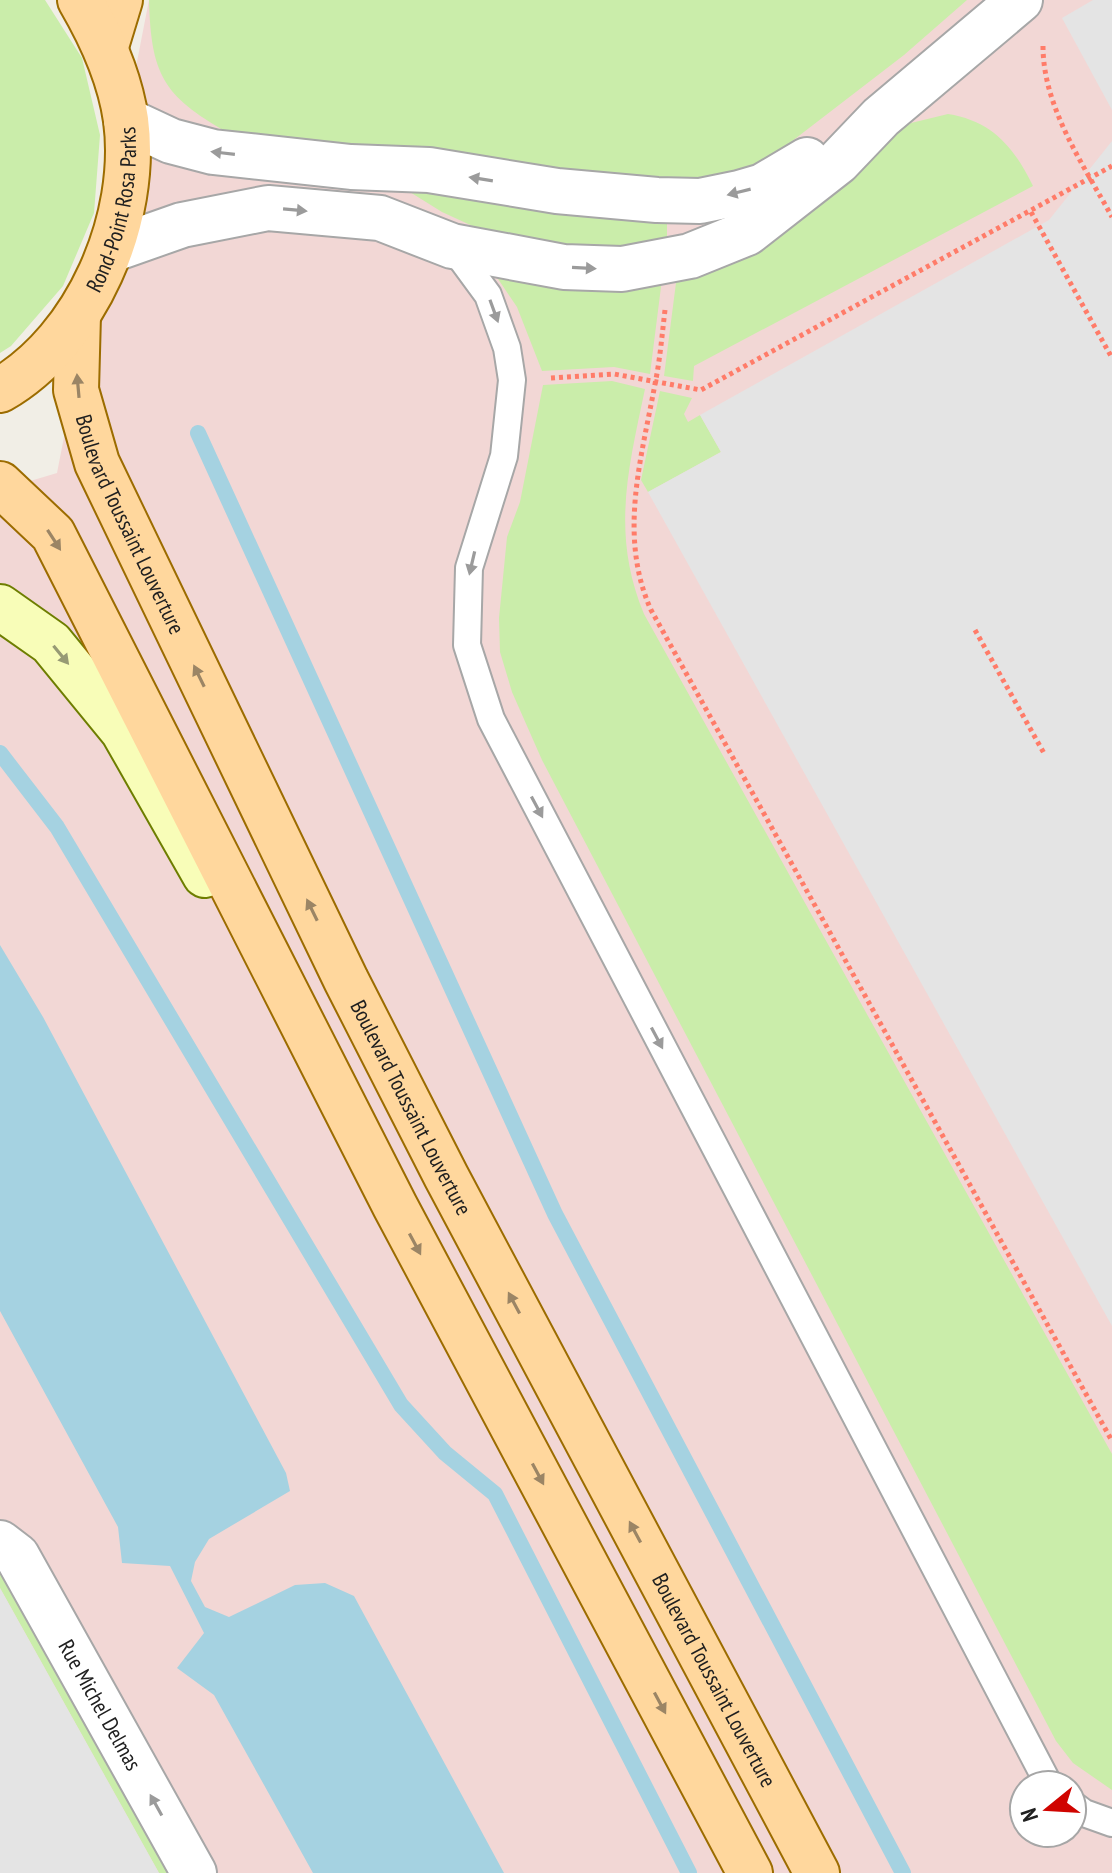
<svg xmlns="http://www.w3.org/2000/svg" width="1112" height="1873" viewBox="0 0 1112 1873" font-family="'PT Sans Narrow',sans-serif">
	<rect width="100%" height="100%" fill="#f1eee6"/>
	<path fill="#f2d7d5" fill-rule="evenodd" d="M 149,0 L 1112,0 L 1112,1873 L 0,1873 L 0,490 L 57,473 ZM 1024,1785 L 1072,1785 L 1072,1833 L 1024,1833 Z"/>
	<path fill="#caedaa" d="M 0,0 L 45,0 L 82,58 L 100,135 L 94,213 L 63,286 L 11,346 L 0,353 Z
		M 149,0 L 967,0 L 904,55 L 774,155 L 746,168 L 710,179 L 667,183 L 227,132 C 163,96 151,74 149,0 Z
		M 948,114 C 992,121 1014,147 1033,186 L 694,366 L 693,381 L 664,376 L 677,275 L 911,123 Z
		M 405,189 L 667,217 L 667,250 L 588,254 L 479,229 L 442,212 Z
		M 496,276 L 662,279 L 650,374 L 614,367 L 542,371 L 517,307 Z
		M 612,381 L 645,389 C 628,470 611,534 644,614 L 1112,1454 L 1112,1790 L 1073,1763 L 1056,1741 L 542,760 L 512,692 L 500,652 L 499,618 L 507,537 L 520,502 L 543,385 Z
		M 660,391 L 692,398 L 684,414 L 688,422 L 700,415 L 721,452 L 648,492 L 641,480 Z
		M 0,1567 L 174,1873 L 159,1873 L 0,1588 Z"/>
	<path fill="#e4e4e4" d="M 1093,0 L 1112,0 L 1112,110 L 1062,18 Z
		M 1112,141 L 1112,1326 L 648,492 L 721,452 L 700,415 L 1049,220 Z
		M 0,1588 L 159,1873 L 0,1873 Z"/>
	<path fill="#a5d2e1" d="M 0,945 L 43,1017 L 286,1473 L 290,1491 L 209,1539 L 195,1562 L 191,1581 L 205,1607 L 229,1617 L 295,1585 L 325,1583 L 354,1596 L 504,1873 L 313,1873 L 214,1695 L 177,1668 L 204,1633 L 170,1566 L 122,1563 L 118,1527 L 0,1311 Z"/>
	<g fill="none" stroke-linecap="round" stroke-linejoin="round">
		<path stroke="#a5d2e1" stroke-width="16" d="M 198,433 L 555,1214 L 903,1873
			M 0,753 L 57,827 L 401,1405 L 445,1453 L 495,1494 L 689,1873"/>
		<g stroke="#a7a7a7" stroke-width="30">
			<path id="lane" d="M 452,246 L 488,295 L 507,348 L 512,380 L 504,456 L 469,568 L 467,645 L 491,719 L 1049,1785
				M 1072,1804 L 1084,1813 L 1112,1823"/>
		</g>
		<g stroke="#a7a7a7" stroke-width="48">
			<g id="street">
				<path d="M 126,120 L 171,141 L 213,152 L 351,167 L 429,170 L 557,191 L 657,200 L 700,201 L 739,193 L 763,186 L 807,160"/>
				<path d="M 111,250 L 182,225 L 268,208 L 380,218 L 452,246 L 564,267 L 622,269 L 690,256 L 747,233 L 838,162 L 881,117 L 1020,0"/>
				<path id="s1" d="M 0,1543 L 17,1556 L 194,1873"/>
			</g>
		</g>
		<g stroke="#6e7e00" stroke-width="48">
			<path id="secondary" d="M 0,607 L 51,643 L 123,731 L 205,875"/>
		</g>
		<g stroke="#9c6c00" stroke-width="48">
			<g id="primary">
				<path d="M 106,46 L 120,0"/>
				<path id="s2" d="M 78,315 L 76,390 L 97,463 L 346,980 L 446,1176 L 817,1873"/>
				<path id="s3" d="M 0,390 C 87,340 139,218 126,120 C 120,78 101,36 80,0"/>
				<path d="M 0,484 L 53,534 L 395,1206 L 750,1873"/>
			</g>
		</g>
		<path stroke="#ff7c69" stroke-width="5" stroke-dasharray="4 4" stroke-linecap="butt" d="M 1043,46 C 1043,107 1083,164 1112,217
			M 1031,212 L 1112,358
			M 665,310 C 662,335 660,360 655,384 C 641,460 618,536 651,610 L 1112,1441
			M 551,378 L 614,374 L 701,390 L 1112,166
			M 975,630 L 1045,755"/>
		<use href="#lane" stroke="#fff" stroke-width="26"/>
		<use href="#street" stroke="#fff" stroke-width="44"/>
		<use href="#secondary" stroke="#f8fdb8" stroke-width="44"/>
		<use href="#primary" stroke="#ffd79d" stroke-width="44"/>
	</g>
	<defs><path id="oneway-solid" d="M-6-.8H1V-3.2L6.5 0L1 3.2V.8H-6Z" transform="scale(2)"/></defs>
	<g fill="#9b9b9b">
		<use href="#oneway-solid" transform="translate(223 153) rotate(-173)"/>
		<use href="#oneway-solid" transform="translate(481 179) rotate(-171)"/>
		<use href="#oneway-solid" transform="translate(739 192) rotate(166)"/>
		<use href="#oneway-solid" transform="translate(295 210) rotate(5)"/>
		<use href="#oneway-solid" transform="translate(584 268) rotate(3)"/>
		<use href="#oneway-solid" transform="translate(494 311) rotate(70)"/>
		<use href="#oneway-solid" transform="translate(472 563) rotate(103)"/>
		<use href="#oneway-solid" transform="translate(537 807) rotate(62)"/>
		<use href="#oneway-solid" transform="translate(657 1038) rotate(62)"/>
		<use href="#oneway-solid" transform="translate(156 1805) rotate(-119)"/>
	</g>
	<g fill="#9b8565">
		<use href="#oneway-solid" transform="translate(78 386) rotate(-95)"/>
		<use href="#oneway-solid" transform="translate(54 540) rotate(57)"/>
		<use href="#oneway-solid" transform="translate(199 676) rotate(-116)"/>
		<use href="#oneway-solid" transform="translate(312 910) rotate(-116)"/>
		<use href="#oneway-solid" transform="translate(415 1244) rotate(62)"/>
		<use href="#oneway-solid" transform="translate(514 1303) rotate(-118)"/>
		<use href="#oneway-solid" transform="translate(538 1474) rotate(62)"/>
		<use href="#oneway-solid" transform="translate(635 1532) rotate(-118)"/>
		<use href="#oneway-solid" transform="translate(660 1703) rotate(62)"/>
	</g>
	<use fill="#979a74" href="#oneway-solid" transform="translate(61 655) rotate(51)"/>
	<g text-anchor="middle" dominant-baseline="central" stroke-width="7" stroke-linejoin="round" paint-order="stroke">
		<g font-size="22" fill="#202020" stroke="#fff">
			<text stroke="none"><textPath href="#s3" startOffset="222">Rond-Point Rosa Parks</textPath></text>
			<text stroke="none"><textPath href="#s2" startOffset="220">Boulevard Toussaint Louverture</textPath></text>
			<text stroke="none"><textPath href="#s2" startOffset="868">Boulevard Toussaint Louverture</textPath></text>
			<text stroke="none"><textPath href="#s2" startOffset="1516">Boulevard Toussaint Louverture</textPath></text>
			<text stroke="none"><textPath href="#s1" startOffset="192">Rue Michel Delmas</textPath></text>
		</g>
	</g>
	<g transform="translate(1048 1809) rotate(252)"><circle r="38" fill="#ffffff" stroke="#a6a6a6" stroke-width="2"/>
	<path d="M0-6L14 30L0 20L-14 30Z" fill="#d00400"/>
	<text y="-12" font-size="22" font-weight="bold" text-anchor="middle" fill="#202020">N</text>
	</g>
</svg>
